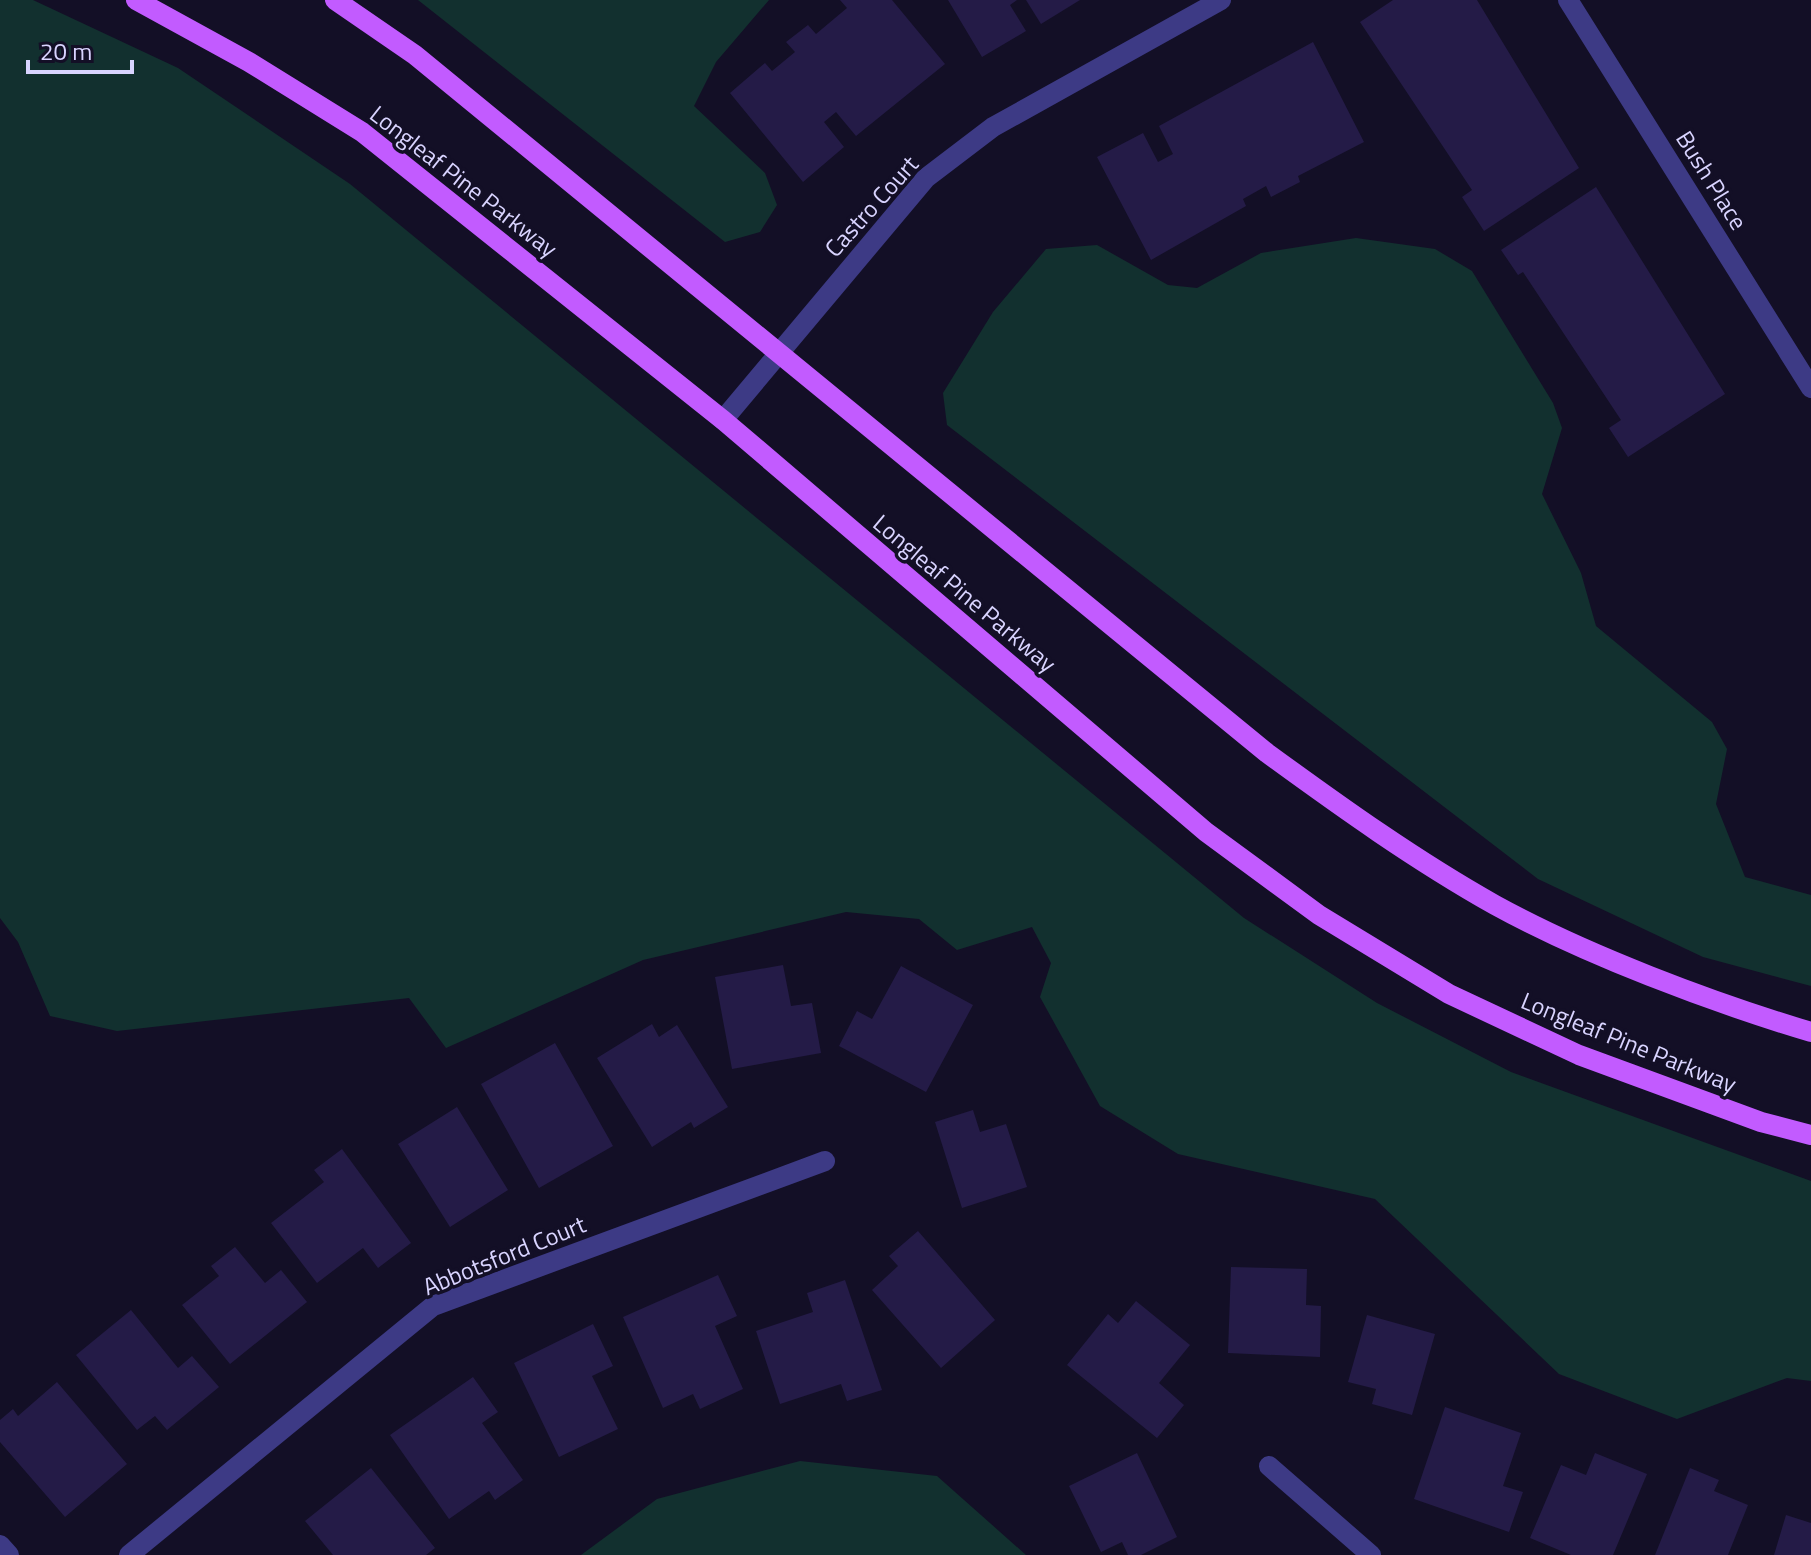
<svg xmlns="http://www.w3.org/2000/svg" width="1811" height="1555" viewBox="0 0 1811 1555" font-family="'Titillium Web',sans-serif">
	<rect width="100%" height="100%" fill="#130f26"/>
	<path fill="#12302f" d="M 0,0 L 33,0 L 178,68 L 350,184 L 1244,918 L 1377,1003 L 1511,1072 L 1811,1181 L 1811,1381 L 1787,1378 L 1677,1419 L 1559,1374 L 1375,1199 L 1178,1154 L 1100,1106 L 1040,997 L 1051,963 L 1032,927 L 957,950 L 919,919 L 846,912 L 643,960 L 446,1048 L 409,998 L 117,1031 L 50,1016 L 18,942 L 0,918 Z
		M 418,0 L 769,0 L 716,62 L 694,106 L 765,173 L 777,205 L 760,232 L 725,242 Z
		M 1356,238 L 1435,249 L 1472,271 L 1553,403 L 1562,428 L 1542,494 L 1581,573 L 1596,626 L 1712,722 L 1727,749 L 1716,804 L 1745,877 L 1811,895 L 1811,986 L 1703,957 L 1538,879 L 947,425 L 943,393 L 993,312 L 1046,249 L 1097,245 L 1168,285 L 1197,288 L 1261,253 Z
		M 800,1461 L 937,1476 L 1026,1555 L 581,1555 L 657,1499 Z"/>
	<path fill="#241b47" d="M 840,0 L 892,0 L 945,64 L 856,136 L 836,112 L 824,122 L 844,147 L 803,182 L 730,93 L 765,63 L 772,71 L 795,52 L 786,42 L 808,25 L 816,34 L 847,8 Z
		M 948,0 L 1017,0 L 1010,5 L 1026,31 L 982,57 Z
		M 1026,0 L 1080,0 L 1041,24 Z
		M 1393,0 L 1477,0 L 1579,168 L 1484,231 L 1462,197 L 1472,190 L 1360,22 Z
		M 1313,42 L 1364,142 L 1298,176 L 1300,182 L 1271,197 L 1266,186 L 1243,199 L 1246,206 L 1151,260 L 1097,157 L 1143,133 L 1158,162 L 1173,154 L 1159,126 Z
		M 1596,187 L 1725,394 L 1628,457 L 1609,428 L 1621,420 L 1523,272 L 1518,275 L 1501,250 Z
		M 783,965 L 791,1006 L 812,1003 L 821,1053 L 732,1069 L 715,977 Z
		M 901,966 L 973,1005 L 926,1092 L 839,1046 L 857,1011 L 872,1019 Z
		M 652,1024 L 659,1037 L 677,1025 L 728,1107 L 694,1128 L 691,1122 L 652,1147 L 597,1058 Z
		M 555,1043 L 613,1146 L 539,1188 L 481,1084 Z
		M 457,1107 L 508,1190 L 450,1227 L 398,1144 Z
		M 973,1110 L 980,1132 L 1006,1124 L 1027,1187 L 962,1208 L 935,1122 Z
		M 342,1149 L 411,1243 L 378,1268 L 363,1248 L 317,1283 L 271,1223 L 324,1182 L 314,1170 Z
		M 918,1231 L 995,1320 L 941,1368 L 872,1290 L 898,1266 L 889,1256 Z
		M 235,1247 L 265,1283 L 281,1270 L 307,1302 L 230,1364 L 182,1305 L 219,1276 L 211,1266 Z
		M 1231,1267 L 1307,1269 L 1306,1305 L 1321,1306 L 1320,1357 L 1228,1353 Z
		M 718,1275 L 737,1316 L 715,1326 L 743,1389 L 700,1409 L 693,1394 L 663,1408 L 623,1317 Z
		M 845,1280 L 882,1390 L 847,1401 L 841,1384 L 780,1404 L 756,1331 L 813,1312 L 807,1293 Z
		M 1136,1301 L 1190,1345 L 1159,1383 L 1184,1405 L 1157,1438 L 1067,1365 L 1108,1314 L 1118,1323 Z
		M 131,1310 L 178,1368 L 192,1356 L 219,1387 L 167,1430 L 155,1416 L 137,1430 L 76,1355 Z
		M 1367,1315 L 1435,1334 L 1412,1415 L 1372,1404 L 1376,1389 L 1348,1382 Z
		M 593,1324 L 613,1366 L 592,1376 L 618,1429 L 559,1457 L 514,1363 Z
		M 473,1377 L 498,1412 L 482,1423 L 523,1480 L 495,1500 L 489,1491 L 449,1519 L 390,1435 Z
		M 57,1382 L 127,1464 L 65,1517 L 0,1442 L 0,1420 L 13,1409 L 18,1416 Z
		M 1445,1407 L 1521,1433 L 1503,1486 L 1523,1492 L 1509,1532 L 1414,1499 Z
		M 1137,1453 L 1177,1537 L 1141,1555 L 1128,1555 L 1122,1542 L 1101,1552 L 1069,1486 Z
		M 1595,1453 L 1647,1474 L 1613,1555 L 1571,1555 L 1530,1538 L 1561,1465 L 1586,1475 Z
		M 371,1468 L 435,1548 L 426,1555 L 333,1555 L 305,1521 Z
		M 1690,1468 L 1719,1480 L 1714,1491 L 1748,1505 L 1728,1555 L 1655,1555 Z
		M 1786,1515 L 1811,1523 L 1811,1555 L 1774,1555 Z"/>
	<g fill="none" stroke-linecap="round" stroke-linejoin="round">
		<path stroke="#3d3a85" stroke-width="20" d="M 1568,0 L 1811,388
			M 723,420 L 926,178 L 993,127 L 1221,0
			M 1269,1466 L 1371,1555
			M 0,1545 L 9,1555
			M 129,1555 L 433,1306 L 825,1161"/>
		<path stroke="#c25bff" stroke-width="20" d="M 136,0 L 249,62 L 362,132 L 723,420 L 1206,832 L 1319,915 L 1449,994 L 1579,1055 L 1761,1122 L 1811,1135
			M 335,0 L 415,55 L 1267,753 C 1341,807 1415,860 1495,905 C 1586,955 1711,1002 1811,1032"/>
	</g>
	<g text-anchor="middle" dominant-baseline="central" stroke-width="7" stroke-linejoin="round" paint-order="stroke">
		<g font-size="24" fill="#d9d4ff" stroke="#130f26">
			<text transform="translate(1712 180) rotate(58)">Bush Place</text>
			<text transform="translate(464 181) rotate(38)">Longleaf Pine Parkway</text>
			<text transform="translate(871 206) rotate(-48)">Castro Court</text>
			<text transform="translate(965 593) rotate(40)">Longleaf Pine Parkway</text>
			<text transform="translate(1629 1042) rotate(22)">Longleaf Pine Parkway</text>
			<text transform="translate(504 1255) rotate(-22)">Abbotsford Court</text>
		</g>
	</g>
	<path d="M28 60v12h104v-12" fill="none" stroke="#d9d4ff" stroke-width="4"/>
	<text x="40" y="60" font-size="24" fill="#d9d4ff" stroke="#130f26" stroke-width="6" paint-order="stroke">20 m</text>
</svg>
